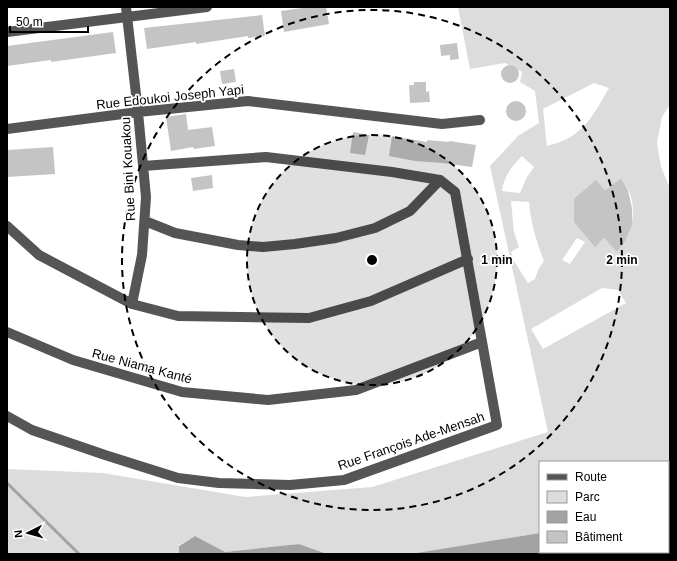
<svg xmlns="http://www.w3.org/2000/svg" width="677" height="561" viewBox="0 0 677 561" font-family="Arial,sans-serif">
	<rect width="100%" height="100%" fill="#fff"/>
	<path fill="#dcdcdc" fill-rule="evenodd" d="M 458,7 L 670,7 L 670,104 L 662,117 L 657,143 L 661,167 L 670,188 L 670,481 L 668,482 L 668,462 L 540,462 L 540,533 L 410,554 L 327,554 L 299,544 L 225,552 L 195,536 L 179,545 L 179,554 L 7,554 L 7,469 L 103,473 L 245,497 L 372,487 L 548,432 L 490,166 L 518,136 L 539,123 L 535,91 L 520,82 L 522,72 L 505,63 L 470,69 ZM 594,83 L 609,88 C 600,103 591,122 576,133 C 568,140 557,143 547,146 C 545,134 545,122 543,109 ZM 522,156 L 534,167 L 527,177 L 520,193 L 502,191 C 504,176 512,166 522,156 ZM 621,178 C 623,182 626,185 628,189 C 638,209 632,237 617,251 L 604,238 L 595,246 L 596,180 L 605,190 ZM 511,201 L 529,202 C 531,224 536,240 544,261 L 538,270 L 535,279 L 528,283 L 514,261 L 511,252 L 519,247 L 514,232 ZM 577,238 L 585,242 L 570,264 L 562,260 ZM 602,288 L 618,290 L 626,303 L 543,349 L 531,329 Z"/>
	<path fill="#a3a3a3" d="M 670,481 L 670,554 L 410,554 L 540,533 L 540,552 L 668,552 L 668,482 Z
		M 195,536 L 225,552 L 299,544 L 327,554 L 179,554 L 179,546 Z"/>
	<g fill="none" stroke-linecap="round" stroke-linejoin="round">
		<path stroke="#a3a3a3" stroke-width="3" d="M 7,483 L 79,554"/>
	</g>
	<path fill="#c4c4c4" d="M 310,7 L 326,7 L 329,24 L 284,32 L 281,11 Z
		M 262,15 L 265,36 L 248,38 L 248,36 L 196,44 L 196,42 L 147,49 L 144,28 Z
		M 113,32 L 116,53 L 51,62 L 51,60 L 7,66 L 7,46 Z
		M 457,43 L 459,59 L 450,60 L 450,55 L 441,56 L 440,45 Z
		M501 74a9 9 0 1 1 18 0a9 9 0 1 1-18 0Z
		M 234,69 L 236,82 L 222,84 L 220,71 Z
		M 414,82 L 426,82 L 426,92 L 429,91 L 430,102 L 410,103 L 409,85 L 414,85 Z
		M506 111a10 10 0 1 1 20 0a10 10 0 1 1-20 0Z
		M 186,114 L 188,130 L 212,127 L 215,146 L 194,149 L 193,147 L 171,151 L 166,117 Z
		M 353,132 L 369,135 L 365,155 L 350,153 Z
		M 392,136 L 427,142 L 427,140 L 449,142 L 449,141 L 476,145 L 472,167 L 443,163 L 415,161 L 389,156 Z
		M 53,147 L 55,174 L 7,177 L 7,150 Z
		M 212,175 L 213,188 L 193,191 L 191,178 Z
		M 621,178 L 628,190 L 632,208 L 632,225 L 626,240 L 617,252 L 604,238 L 595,247 L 574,222 L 574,199 L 596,180 L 605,190 Z"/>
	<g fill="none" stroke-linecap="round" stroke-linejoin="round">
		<path stroke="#555" stroke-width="10" d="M 126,7 L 138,112 L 146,197 L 142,255 L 132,304
			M 7,32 L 207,7
			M 7,129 L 138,112 L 248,101 L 442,124 L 480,120
			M 145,221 L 175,233 L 238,245 L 263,247 L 295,244 L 336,238 L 375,228 L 410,211 L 440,180
			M 7,226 L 39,255 L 132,304 L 178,316 L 309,318 L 371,301 L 468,259
			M 7,332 L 73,360 L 182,392 L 268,400 L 356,390 L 482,342
			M 7,416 L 32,430 L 105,455 L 178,478 L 219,483 L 290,485 L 344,480 L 497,425 L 455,192 L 440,180 L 392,172 L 266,157 L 143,166"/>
	</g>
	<circle cx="372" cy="260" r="125" fill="#000" fill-opacity=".12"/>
	<g fill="none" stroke="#000" stroke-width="2" stroke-dasharray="7 5">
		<circle cx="372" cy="260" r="125"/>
		<circle cx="372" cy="260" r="250"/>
	</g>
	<g text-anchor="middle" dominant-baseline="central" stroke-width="3.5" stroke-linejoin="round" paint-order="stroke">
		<g font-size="13" fill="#000" stroke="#fff">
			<text transform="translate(170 97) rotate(-6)">Rue Edoukoi Joseph Yapi</text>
			<text transform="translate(128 169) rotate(-93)">Rue Bini Kouakou</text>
			<text transform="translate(142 366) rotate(15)">Rue Niama Kanté</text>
			<text transform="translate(411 441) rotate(-19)">Rue François Ade-Mensah</text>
		</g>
	</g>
	<circle cx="372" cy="260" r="6" fill="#000" stroke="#fff" stroke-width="2"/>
	<g font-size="12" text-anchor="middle" font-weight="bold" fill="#000" stroke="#fff" stroke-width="3.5" stroke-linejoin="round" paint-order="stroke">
		<text x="497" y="264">1 min</text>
		<text x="622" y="264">2 min</text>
	</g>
	<rect width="677" height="561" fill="none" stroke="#000000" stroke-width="16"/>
	<rect x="539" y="461" width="130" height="92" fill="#ffffff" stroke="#999999"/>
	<rect x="547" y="474" width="20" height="6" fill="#555555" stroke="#999999"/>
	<text x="575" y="481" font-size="12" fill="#000000">Route</text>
	<rect x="547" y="491" width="20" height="12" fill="#dcdcdc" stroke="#999999"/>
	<text x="575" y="501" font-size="12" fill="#000000">Parc</text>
	<rect x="547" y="511" width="20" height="12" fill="#a3a3a3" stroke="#999999"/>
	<text x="575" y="521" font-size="12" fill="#000000">Eau</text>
	<rect x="547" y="531" width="20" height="12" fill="#c4c4c4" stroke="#999999"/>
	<text x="575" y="541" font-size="12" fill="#000000">Bâtiment</text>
	<g transform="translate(28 533) rotate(264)" stroke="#ffffff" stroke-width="3" paint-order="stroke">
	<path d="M0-3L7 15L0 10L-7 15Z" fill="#000000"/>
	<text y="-6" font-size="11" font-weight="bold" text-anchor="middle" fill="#000000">N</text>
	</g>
	<path d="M10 26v6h78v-6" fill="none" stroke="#000000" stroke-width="2"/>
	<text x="16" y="26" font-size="12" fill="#000000" stroke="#ffffff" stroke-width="3" paint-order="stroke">50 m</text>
</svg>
